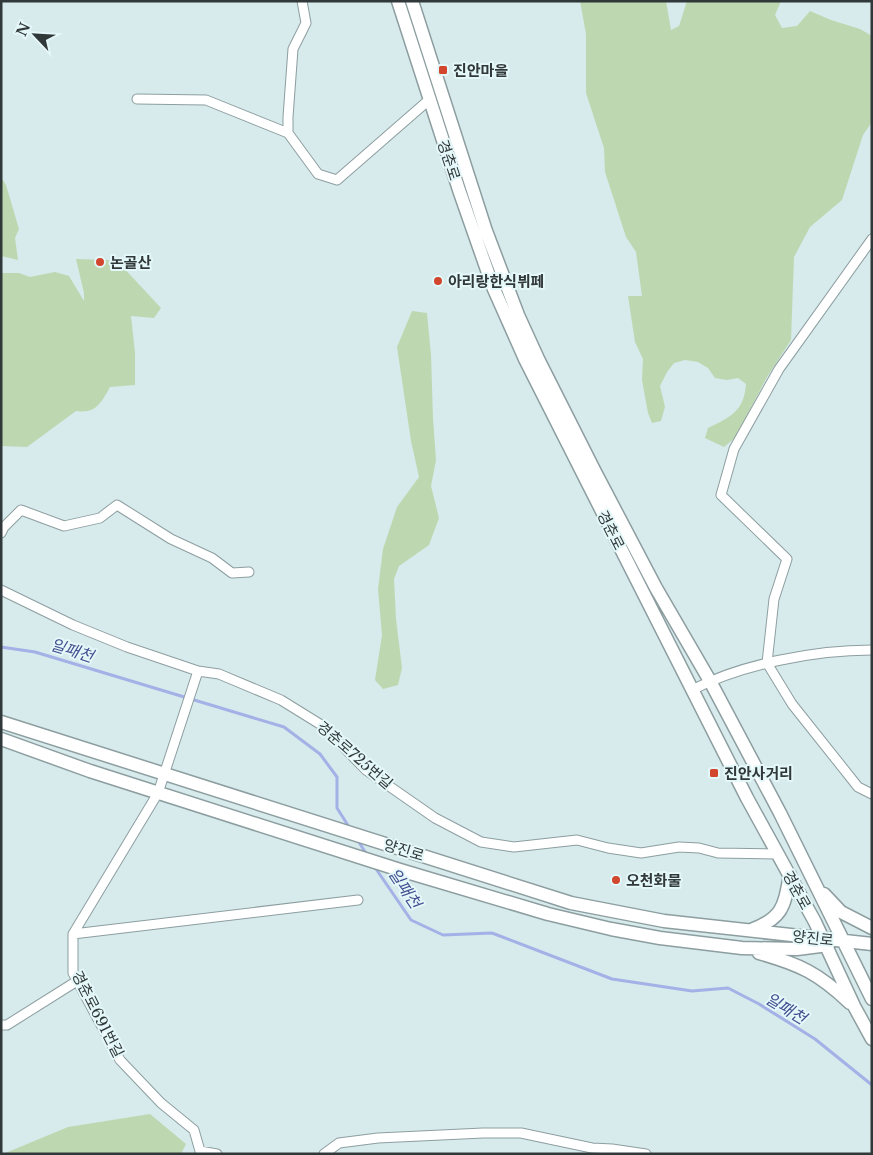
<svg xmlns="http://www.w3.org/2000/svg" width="873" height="1155" viewBox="0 0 873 1155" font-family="'Libre Baskerville','Noto Sans KR',serif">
	<rect width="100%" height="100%" fill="#d7eaec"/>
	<path fill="#bdd8b0" d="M 580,1 L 666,1 L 671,30 L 679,26 L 687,1 L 781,1 L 775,15 L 782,28 L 797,26 L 810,11 L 831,20 L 860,29 L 872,36 L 872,122 L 863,135 L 842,200 L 810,227 L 794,257 L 791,340 L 767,377 L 735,438 L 724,447 L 705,438 L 708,428 C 731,417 744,411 746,384 L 738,378 L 727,380 L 715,378 L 708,368 L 698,362 L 685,360 L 674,363 L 667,372 L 660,386 L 665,407 L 661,421 L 652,423 L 648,413 L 642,380 L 643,359 L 635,342 L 628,296 L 642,296 L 636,252 L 626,237 L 605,172 L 604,148 L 586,93 L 586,34 Z
		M 1,177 L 6,185 L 19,229 L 15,238 L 18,260 L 1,256 Z
		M 76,259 L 108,260 L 121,265 L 161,308 L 154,318 L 131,316 L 135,353 L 135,385 L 110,387 C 101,403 96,414 76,411 L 27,447 L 1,446 L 1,273 L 19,273 L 30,277 L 55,272 L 69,276 L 84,301 L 84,293 Z
		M 412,311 L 427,313 L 431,355 L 433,418 L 436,460 L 431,486 L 439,518 L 429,545 L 399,566 L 394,579 L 396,619 L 402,668 L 398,685 L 383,689 L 375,680 L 382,635 L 378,589 L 383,549 L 397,507 L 419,477 L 411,441 L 397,347 Z
		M 150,1114 L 186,1144 L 181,1154 L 3,1154 L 68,1127 Z"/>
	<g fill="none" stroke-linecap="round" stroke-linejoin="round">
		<path stroke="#a3b1e7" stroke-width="3" d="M 1,647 L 35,652 L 284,727 L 320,754 L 337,777 L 337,808 L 349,827
			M 357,839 L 367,855
			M 374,866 L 411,920 L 443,935 L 492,933 L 612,979 L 692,991 L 728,988 L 759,1004 L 815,1039 L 872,1085"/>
		<g stroke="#8d9ea0" stroke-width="11">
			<path id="street" d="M 137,99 L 206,100 L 288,133 L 318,174 L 337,180 L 430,99
				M 288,133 L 288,117 L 293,49 L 306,23 L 302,1
				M 872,239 L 779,369 L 734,449 L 721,495 L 787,559 L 774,599 L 767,663 L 792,704 L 858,787 L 872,794
				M 1,533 L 4,527 L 21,510 L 64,526 L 100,518 L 117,505 L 171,539 L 212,558 L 232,573 L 249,572
				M 1,590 L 73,625 L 127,647 L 198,671 L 219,674 L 281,700 L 323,726 L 366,770 L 435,818 L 481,842 L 514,847 L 577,840 L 608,848 L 641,853 L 679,847 L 699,848 L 718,853 L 778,854
				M 198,671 L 158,793 L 73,934 L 73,973 L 120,1060 L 161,1103 L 194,1130 L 200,1151 L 217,1154
				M 692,690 C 741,664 816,650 872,650
				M 73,934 L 358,900
				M 1,1025 L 7,1025 L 77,981
				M 324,1154 L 339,1143 L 378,1138 L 483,1133 L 521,1133 L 592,1148 L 612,1149 L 646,1154"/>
		</g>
		<g stroke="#8d9ea0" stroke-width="15">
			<path id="secondary" d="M 398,1 L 459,190 L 493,287 L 525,359 L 747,798 L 815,922 L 854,1006 L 872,1039
				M 412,1 L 486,231 L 518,315 L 539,361 L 594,470 L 656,588 L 710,681 L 780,813 L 872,999
				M 1,722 L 571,903 L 664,921 L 872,944
				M 1,739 L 90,771 L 400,870 L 548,914 L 611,929 L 660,938 L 742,948 L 797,949 L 828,945
				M 824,894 L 841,912 L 872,928
				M 751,930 C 783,918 784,907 790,875
				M 759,953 C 801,965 818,973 850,1003"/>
		</g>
		<use href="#street" stroke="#fff" stroke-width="9"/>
		<use href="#secondary" stroke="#fff" stroke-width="12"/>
	</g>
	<g fill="#d1462c" stroke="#e4f7f9" stroke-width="2">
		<rect x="438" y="65" width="10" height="10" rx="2.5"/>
		<circle cx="100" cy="262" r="5"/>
		<circle cx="438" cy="281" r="5"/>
		<rect x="709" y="768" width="10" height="10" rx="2.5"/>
		<circle cx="616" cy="880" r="5"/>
	</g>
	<g text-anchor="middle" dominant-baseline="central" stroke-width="4" stroke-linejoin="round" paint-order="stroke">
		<g font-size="15" font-weight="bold" fill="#313839" stroke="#e4f7f9" text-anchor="start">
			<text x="453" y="70">진안마을</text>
			<text x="110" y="262">논골산</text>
			<text x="448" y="281">아리랑한식뷔페</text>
			<text x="724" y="773">진안사거리</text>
			<text x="626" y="880">오천화물</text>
		</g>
		<g font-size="15" fill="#313839" stroke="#e4f7f9">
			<text transform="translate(449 160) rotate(72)">경춘로</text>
			<text transform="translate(611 530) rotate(63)">경춘로</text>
			<text transform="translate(355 755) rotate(41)">경춘로725번길</text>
			<text transform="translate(404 850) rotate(17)">양진로</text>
			<text transform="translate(797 890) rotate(61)">경춘로</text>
			<text transform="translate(813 938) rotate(6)">양진로</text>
			<text transform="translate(98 1014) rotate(63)">경춘로691번길</text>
		</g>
		<g font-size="16" font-style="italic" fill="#434f91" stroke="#e4f7f9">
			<text transform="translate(72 650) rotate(17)">일패천</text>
			<text transform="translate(405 888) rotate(56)">일패천</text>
			<text transform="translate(786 1008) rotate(31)">일패천</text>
		</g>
	</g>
	<rect width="873" height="1155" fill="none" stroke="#313839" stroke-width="5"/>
	<g transform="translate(35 35) rotate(295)" stroke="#e4f7f9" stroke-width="4" paint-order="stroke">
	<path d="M0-4L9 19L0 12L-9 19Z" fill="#313839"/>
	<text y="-8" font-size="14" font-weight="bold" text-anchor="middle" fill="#313839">N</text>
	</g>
</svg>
